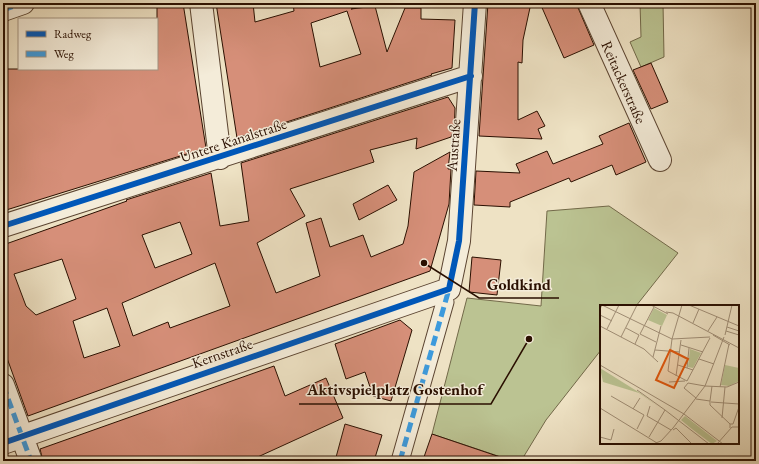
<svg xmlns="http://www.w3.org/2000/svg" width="759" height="464" viewBox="0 0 759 464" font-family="'EB Garamond',serif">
	<rect width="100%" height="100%" fill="#eee2c4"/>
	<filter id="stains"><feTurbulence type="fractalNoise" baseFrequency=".005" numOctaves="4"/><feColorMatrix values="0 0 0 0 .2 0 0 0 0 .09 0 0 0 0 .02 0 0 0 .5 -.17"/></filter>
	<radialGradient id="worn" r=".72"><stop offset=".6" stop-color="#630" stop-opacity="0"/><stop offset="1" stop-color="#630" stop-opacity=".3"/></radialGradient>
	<path fill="#bbc392" stroke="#726949" d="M 640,3 L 663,3 L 664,57 L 641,67 L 630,42 L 641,37 Z
		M 609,206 L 678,253 L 636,306 L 601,306 L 601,350 L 546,420 L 521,461 L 513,461 L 432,434 L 467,298 L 541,306 L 547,211 Z"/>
	<path fill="#d68f79" stroke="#2a0f00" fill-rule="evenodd" d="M 157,3 L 183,3 L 206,148 L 3,211 L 3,69 L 157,69 Z
		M 216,3 L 253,3 L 255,22 L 294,11 L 293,3 L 362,3 L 362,6 L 351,9 L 375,6 L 387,52 L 405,8 L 421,8 L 421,19 L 455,20 L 452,68 L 431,74 L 432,75 L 237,138 ZM 347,11 L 361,54 L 320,67 L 311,23 Z
		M 488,3 L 531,3 L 523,40 L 522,63 L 518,62 L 518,120 L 537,111 L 545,126 L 538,129 L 542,139 L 479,136 Z
		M 540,3 L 576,3 L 594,45 L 564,58 Z
		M 651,63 L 668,102 L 651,109 L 633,70 Z
		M 448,97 L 455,108 L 454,134 L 452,134 L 451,137 L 416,149 L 417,138 L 370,150 L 374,162 L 290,189 L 305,216 L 257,243 L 276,293 L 320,276 L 306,223 L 321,218 L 330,247 L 363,235 L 371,257 L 403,244 L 408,226 L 414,172 L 450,152 L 448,169 L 451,169 L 449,204 L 430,271 L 28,416 L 3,347 L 3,245 L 127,201 L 126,200 L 211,173 L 220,226 L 249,221 L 241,163 ZM 180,222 L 192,254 L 155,268 L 142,235 ZM 62,259 L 76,299 L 36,315 L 26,306 L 14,274 ZM 215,263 L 230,306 L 170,328 L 168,322 L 133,336 L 122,303 ZM 107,308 L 120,346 L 84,358 L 73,321 Z
		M 629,123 L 646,162 L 616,175 L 612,165 L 571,182 L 569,178 L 510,202 L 510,207 L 474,205 L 476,171 L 520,173 L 516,164 L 547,151 L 553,164 L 603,144 L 599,136 Z
		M 388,185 L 397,200 L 359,220 L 353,204 Z
		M 472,257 L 501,260 L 497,295 L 469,292 Z
		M 400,320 L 412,330 L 391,401 L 373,396 L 365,372 L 346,379 L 335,344 Z
		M 274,366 L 285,396 L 326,378 L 343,418 L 249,461 L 43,461 L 40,449 Z
		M 345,424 L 382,435 L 374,461 L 335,461 Z
		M 432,434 L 503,458 L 502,461 L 434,461 L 424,457 Z"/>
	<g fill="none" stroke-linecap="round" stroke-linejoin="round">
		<g stroke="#5b4431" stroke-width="19">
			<path id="pedestrian" d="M 400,461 L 445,302"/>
		</g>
		<g stroke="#5b4431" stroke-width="24">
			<path id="minor" d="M 201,3 L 220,158
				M 589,3 L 660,160
				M 3,10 L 23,3
				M 3,226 L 471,76
				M 3,385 L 31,461
				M 3,443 L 449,289 L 459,241 L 475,3"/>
		</g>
		<use href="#pedestrian" stroke="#f4ecd9" stroke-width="17"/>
		<use href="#minor" stroke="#f4ecd9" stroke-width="22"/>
		<path stroke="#3d9adc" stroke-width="5" stroke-dasharray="10 5" stroke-linecap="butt" d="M 3,10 L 23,3
			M 3,385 L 31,461
			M 400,461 L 449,289"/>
		<g stroke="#f4ecd9" stroke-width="8">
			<path id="cycleway" d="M 3,226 L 471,76
				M 3,443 L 449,289 L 459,241 L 475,3"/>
		</g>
		<use href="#cycleway" stroke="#0057b8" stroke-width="6"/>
	</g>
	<g text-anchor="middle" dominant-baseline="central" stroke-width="3" stroke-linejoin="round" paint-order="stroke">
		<g font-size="15" fill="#2a0f00" stroke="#f4ecd9">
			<text transform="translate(624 82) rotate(66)">Reitackerstraße</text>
			<text transform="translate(233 140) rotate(-18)">Untere Kanalstraße</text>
			<text transform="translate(453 145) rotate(-86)">Austraße</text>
			<text transform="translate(222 353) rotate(-19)">Kernstraße</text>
		</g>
	</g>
	<g transform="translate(600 305)">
		<rect width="139" height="139" fill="#eee2c4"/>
		<path d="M 54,3 L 67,10 L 62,21 L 48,15 ZM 90,44 L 101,48 L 93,63 L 88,62 ZM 125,60 L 139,63 L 139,76 L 129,81 L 121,80 ZM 0,63 L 40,88 L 59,102 L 39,88 L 3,77 ZM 85,111 L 117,136 L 112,139 L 92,124 L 81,115 Z" fill="#bbc392"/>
		<path fill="none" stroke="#a08e76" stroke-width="1" d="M 51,0 L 68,9M 82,0 L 72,34 L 68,66 L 87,76 L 110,33M 89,0 L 139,21M 54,2 L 40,29 L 56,37M 0,4 L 2,0 L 72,34 L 110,32M 66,7 L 73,8 L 139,43M 0,10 L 12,16M 93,18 L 99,4M 0,21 L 44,44 L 58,57M 127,22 L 139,26M 26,23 L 39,30 L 35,39M 7,24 L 19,0M 108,26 L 117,12M 126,26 L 139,30M 113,30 L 130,40M 125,30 L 132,0M 21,32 L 37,0M 81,40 L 103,47M 55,45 L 80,47M 53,52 L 61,21M 99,54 L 114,59M 0,60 L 84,109M 78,60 L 93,65M 87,63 L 89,43M 76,71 L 81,35M 69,77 L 85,76M 120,82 L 129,39M 37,85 L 65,105M 11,91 L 44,110 L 37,124M 96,93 L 84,83 L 88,78 L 105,81 L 124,32M 96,94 L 110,96 L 110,100 L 130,119 L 130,123M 110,96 L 112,81M 111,97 L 139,99M 50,101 L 47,111 L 71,125M 0,103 L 57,138M 33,104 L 40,93M 65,105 L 109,139M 84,109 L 123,139M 122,113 L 125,82M 130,119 L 133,119 L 139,102M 73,125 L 76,123 L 92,139M 0,132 L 11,135 L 14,124M 49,132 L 65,105M 53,139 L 61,136 L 73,123 L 105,81 L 127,82 L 139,77M 117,139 L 132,122 L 139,122"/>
		<path fill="#de550b" fill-opacity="0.15" stroke="#de550b" stroke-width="2" d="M 70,45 L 88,54 L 74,83 L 56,75 Z"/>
		<rect width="139" height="139" fill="none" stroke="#2a0f00" stroke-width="2"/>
	</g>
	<path fill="none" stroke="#2a0f00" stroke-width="1.5" d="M424 263L479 298H559M529 339L491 404H299"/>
	<g fill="#2a0f00" stroke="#f4ecd9" stroke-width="1.5">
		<circle cx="424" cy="263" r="4"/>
		<circle cx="529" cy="339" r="4"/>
	</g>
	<g font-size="16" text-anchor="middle" font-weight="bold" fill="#2a0f00" stroke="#f4ecd9" stroke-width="3" stroke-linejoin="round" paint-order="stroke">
		<text x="519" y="290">Goldkind</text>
		<text x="395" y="395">Aktivspielplatz Gostenhof</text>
	</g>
	<rect width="759" height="464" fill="none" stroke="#eee2c4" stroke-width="16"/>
	<rect x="4" y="4" width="751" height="456" fill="none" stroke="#2a0f00" stroke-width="2"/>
	<rect x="8" y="8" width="743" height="448" fill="none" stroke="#2a0f00"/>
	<rect x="18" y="18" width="140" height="52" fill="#f4ecd9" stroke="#a39482"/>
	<rect x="26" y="31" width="20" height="6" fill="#0057b8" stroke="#a39482"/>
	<text x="54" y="38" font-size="12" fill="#2a0f00">Radweg</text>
	<rect x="26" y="51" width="20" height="6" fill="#3d9adc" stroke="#a39482"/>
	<text x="54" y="58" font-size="12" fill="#2a0f00">Weg</text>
	<rect width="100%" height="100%" filter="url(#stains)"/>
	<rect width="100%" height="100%" fill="url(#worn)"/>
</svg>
